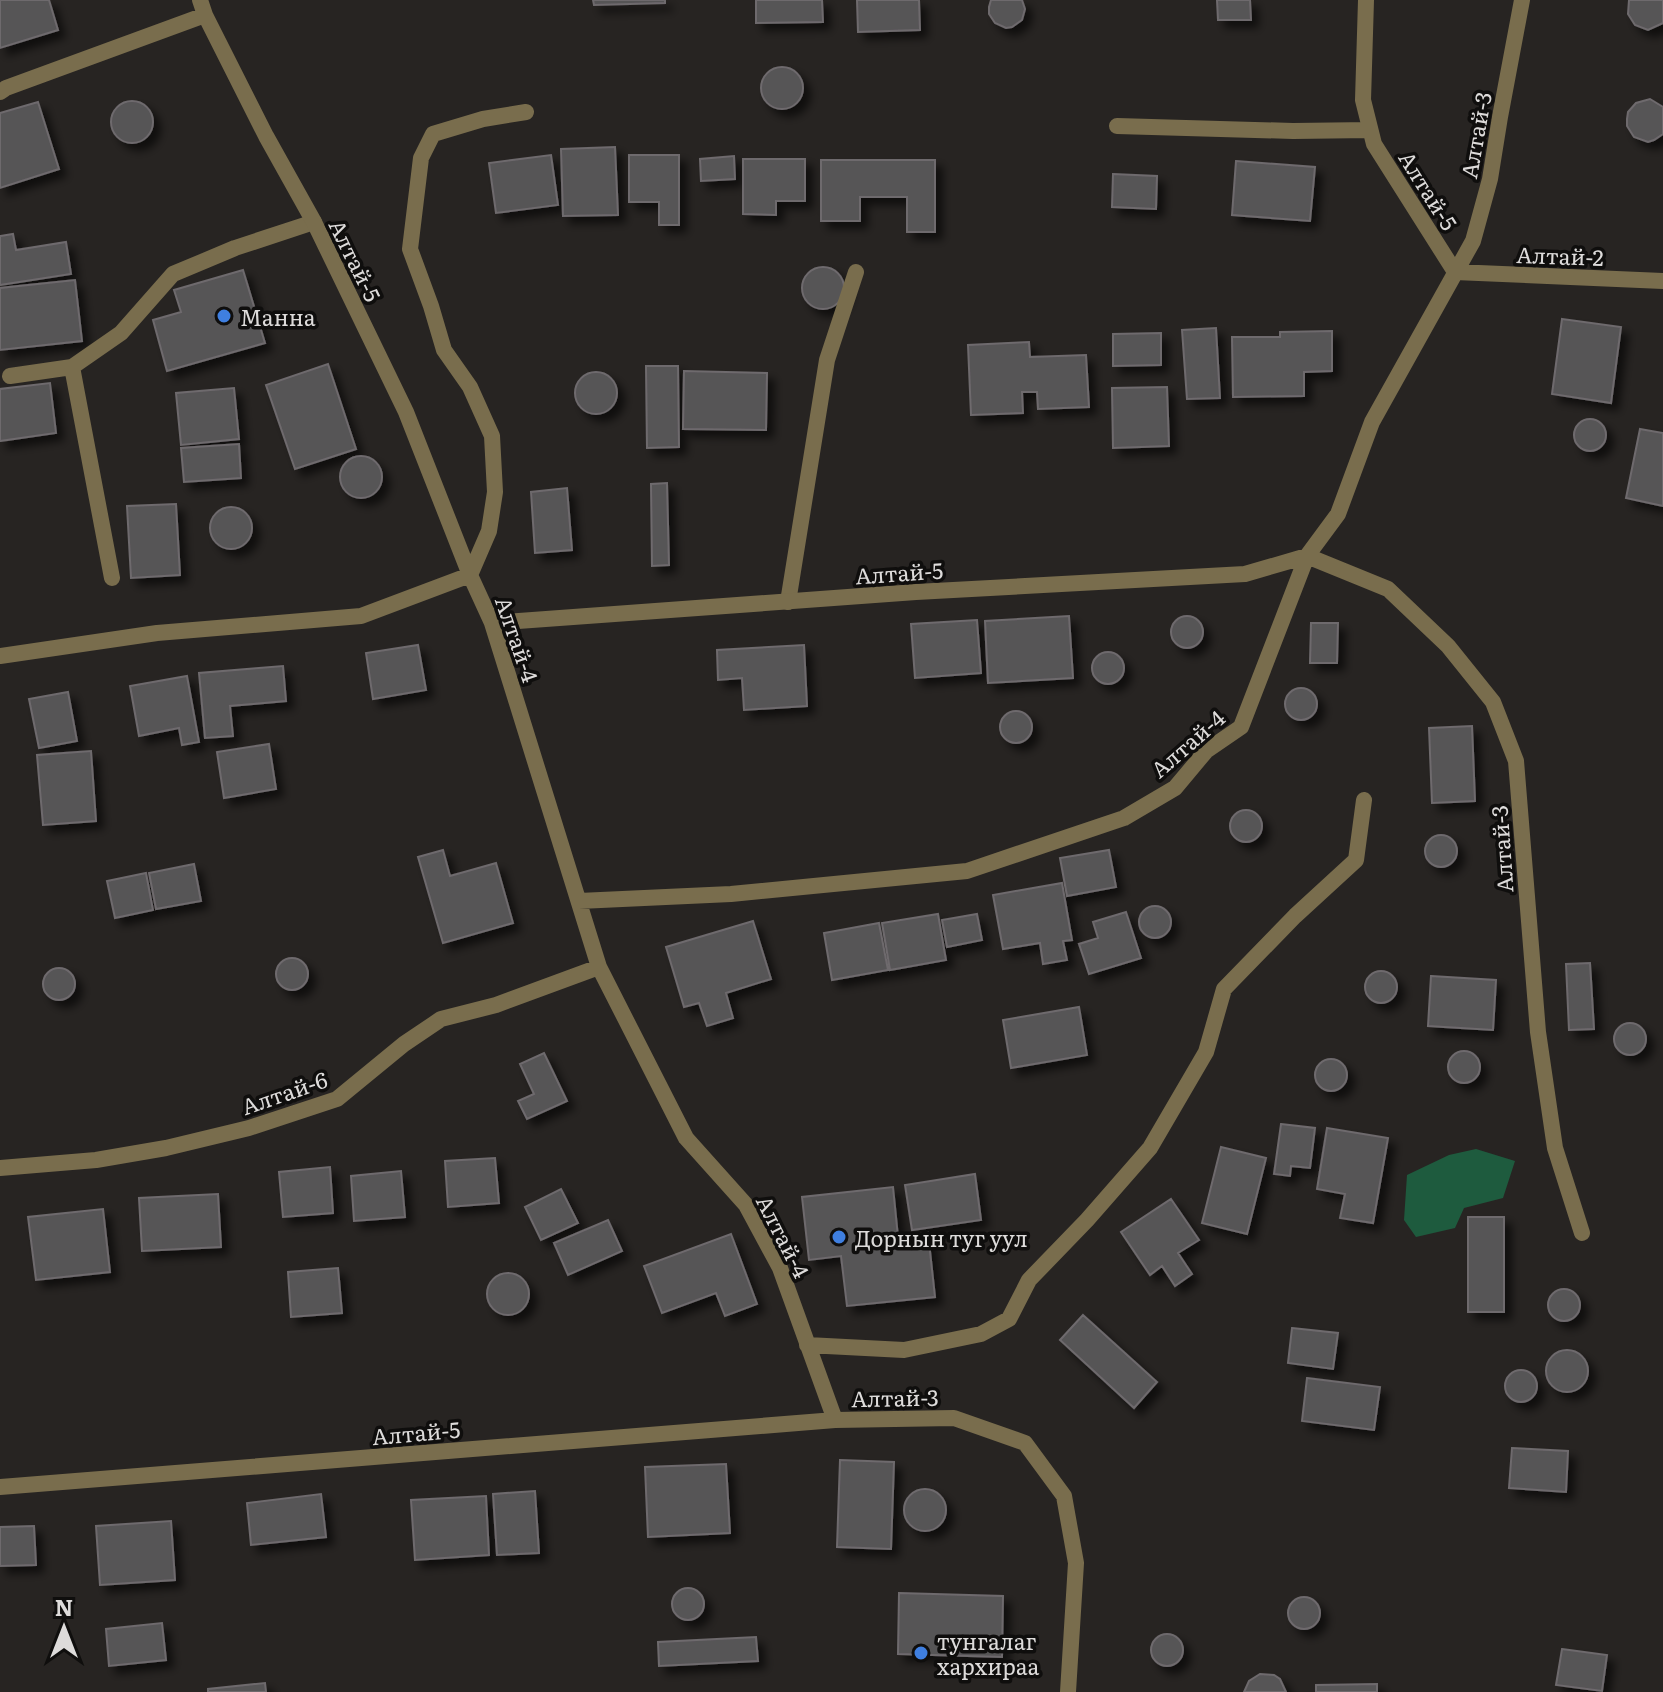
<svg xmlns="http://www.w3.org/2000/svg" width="1663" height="1692" viewBox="0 0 1663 1692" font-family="Literata,serif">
	<defs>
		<filter id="shadow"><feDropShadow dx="7" dy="7" stdDeviation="4" flood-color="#0009"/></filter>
	</defs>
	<rect width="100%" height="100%" fill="#272422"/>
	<path fill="#1e5b3e" d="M 1476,1149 L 1515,1161 L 1503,1198 L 1464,1208 L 1455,1228 L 1416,1237 L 1404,1220 L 1407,1175 L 1449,1155 Z"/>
	<path fill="#575457" stroke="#6e6a6d" stroke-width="2" filter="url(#shadow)" d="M 0,0 L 49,0 L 58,30 L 0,48 Z
		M 593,0 L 665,0 L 665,3 L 594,5 Z
		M 756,0 L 822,0 L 823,22 L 756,23 Z
		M 857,0 L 919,0 L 920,30 L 858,32 Z
		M 991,0 L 1022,0 L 1025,9 L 1022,20 L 1012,27 L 1006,28 L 995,23 L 989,14 L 989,7 Z
		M 1217,0 L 1250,0 L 1251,20 L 1218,20 Z
		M 1629,0 L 1663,0 L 1663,23 L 1648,30 L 1635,25 L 1628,14 Z
		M761 88a21 21 0 1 1 42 0a21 21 0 1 1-42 0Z
		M 1650,99 L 1663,107 L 1663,134 L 1654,140 L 1648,142 L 1634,137 L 1627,126 L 1627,119 L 1628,112 L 1636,103 Z
		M111 122a21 21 0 1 1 42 0a21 21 0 1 1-42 0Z
		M 38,102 L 59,169 L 0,188 L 0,113 Z
		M 615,147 L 618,215 L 563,216 L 561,149 Z
		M 551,155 L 558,205 L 496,213 L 489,163 Z
		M 629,155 L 679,155 L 679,225 L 659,225 L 659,202 L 629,202 Z
		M 734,156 L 735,179 L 701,181 L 700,159 Z
		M 743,159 L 805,159 L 805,201 L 776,201 L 776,215 L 743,214 Z
		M 821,160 L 935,160 L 935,232 L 907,232 L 907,197 L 860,197 L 860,221 L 821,221 Z
		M 1236,161 L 1315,167 L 1310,221 L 1232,215 Z
		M 1113,174 L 1157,176 L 1156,209 L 1112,207 Z
		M 13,234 L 16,250 L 66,242 L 71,274 L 0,285 L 0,236 Z
		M802 288a21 21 0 1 1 42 0a21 21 0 1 1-42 0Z
		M 243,270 L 265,343 L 167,371 L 153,320 L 181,312 L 174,290 Z
		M 75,280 L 82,341 L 0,350 L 0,288 Z
		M 1562,319 L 1621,327 L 1611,403 L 1552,394 Z
		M 1216,328 L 1220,398 L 1187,399 L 1182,330 Z
		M 1332,331 L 1332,371 L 1304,372 L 1304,396 L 1233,397 L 1232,337 L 1280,337 L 1280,332 Z
		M 1161,333 L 1161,365 L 1113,366 L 1113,334 Z
		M 1029,342 L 1030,357 L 1086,355 L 1089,407 L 1038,409 L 1037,392 L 1022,392 L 1023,413 L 971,415 L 968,345 Z
		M 328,364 L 356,449 L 295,469 L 266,385 Z
		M 646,366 L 678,366 L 679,447 L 647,448 Z
		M 684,371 L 767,373 L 766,430 L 683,429 Z
		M575 393a21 21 0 1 1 42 0a21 21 0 1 1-42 0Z
		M 50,383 L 56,433 L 0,441 L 0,389 Z
		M 1167,387 L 1169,446 L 1113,448 L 1112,388 Z
		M 234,388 L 239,439 L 181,445 L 176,393 Z
		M1574 435a16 16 0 1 1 32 0a16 16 0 1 1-32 0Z
		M 1640,429 L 1663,433 L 1663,506 L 1626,498 Z
		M 239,444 L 241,478 L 184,482 L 181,448 Z
		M340 477a21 21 0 1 1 42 0a21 21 0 1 1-42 0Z
		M 667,483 L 669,565 L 652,566 L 651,484 Z
		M 567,488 L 572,550 L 535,553 L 531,492 Z
		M 176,504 L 180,575 L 131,578 L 127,506 Z
		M210 528a21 21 0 1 1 42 0a21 21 0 1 1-42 0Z
		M1171 632a16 16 0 1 1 32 0a16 16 0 1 1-32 0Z
		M 1069,616 L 1073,678 L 988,683 L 985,621 Z
		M 977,620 L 981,673 L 915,678 L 911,624 Z
		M 1311,623 L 1338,623 L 1337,663 L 1310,663 Z
		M 418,645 L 426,690 L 373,699 L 366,653 Z
		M 804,645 L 807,706 L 744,710 L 742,678 L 718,680 L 717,650 Z
		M1092 668a16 16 0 1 1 32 0a16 16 0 1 1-32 0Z
		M 283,666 L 286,701 L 230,706 L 233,736 L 205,738 L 199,673 Z
		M 187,676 L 199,742 L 182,745 L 179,728 L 139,736 L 130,686 Z
		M1285 704a16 16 0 1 1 32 0a16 16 0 1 1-32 0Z
		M 68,692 L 77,741 L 39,748 L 29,699 Z
		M1000 727a16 16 0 1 1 32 0a16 16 0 1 1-32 0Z
		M 1472,726 L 1475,801 L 1432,803 L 1429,728 Z
		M 269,744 L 276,789 L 224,798 L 217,752 Z
		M 91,751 L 96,821 L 43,825 L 37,755 Z
		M1230 826a16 16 0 1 1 32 0a16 16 0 1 1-32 0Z
		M1425 851a16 16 0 1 1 32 0a16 16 0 1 1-32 0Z
		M 443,850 L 450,876 L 496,863 L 513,923 L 443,943 L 418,857 Z
		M 1109,850 L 1116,887 L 1067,896 L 1060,858 Z
		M 194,864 L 201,901 L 156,909 L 149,873 Z
		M 146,873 L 153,910 L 115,918 L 107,881 Z
		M 1062,883 L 1072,940 L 1063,941 L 1067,960 L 1043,964 L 1040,943 L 1003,949 L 993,895 Z
		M1139 922a16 16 0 1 1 32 0a16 16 0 1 1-32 0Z
		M 1126,912 L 1141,958 L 1089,974 L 1079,944 L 1098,938 L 1093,922 Z
		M 938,914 L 946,960 L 890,970 L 882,923 Z
		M 977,914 L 982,940 L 947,947 L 942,920 Z
		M 753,921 L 771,979 L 726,993 L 733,1018 L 707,1026 L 699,1003 L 684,1007 L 666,947 Z
		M 879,923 L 888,970 L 832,980 L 824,933 Z
		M276 974a16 16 0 1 1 32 0a16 16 0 1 1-32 0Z
		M 1590,963 L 1594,1029 L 1569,1030 L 1566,964 Z
		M43 984a16 16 0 1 1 32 0a16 16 0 1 1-32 0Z
		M1365 987a16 16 0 1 1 32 0a16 16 0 1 1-32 0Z
		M 1431,976 L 1496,980 L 1493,1030 L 1428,1026 Z
		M 1079,1007 L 1087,1055 L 1011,1068 L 1003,1020 Z
		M1614 1039a16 16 0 1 1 32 0a16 16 0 1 1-32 0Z
		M1448 1067a16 16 0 1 1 32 0a16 16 0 1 1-32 0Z
		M 544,1053 L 567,1101 L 527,1119 L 518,1101 L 534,1094 L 520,1064 Z
		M1315 1075a16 16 0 1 1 32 0a16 16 0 1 1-32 0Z
		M 1281,1124 L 1315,1128 L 1310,1168 L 1291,1166 L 1290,1176 L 1274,1174 Z
		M 1327,1128 L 1388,1138 L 1373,1223 L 1340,1218 L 1345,1194 L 1317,1189 Z
		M 1221,1147 L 1266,1158 L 1247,1234 L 1202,1223 Z
		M 495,1158 L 499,1203 L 448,1207 L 445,1161 Z
		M 330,1167 L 333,1213 L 283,1217 L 279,1172 Z
		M 401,1171 L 405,1217 L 354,1221 L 351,1176 Z
		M 975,1174 L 981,1220 L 912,1230 L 905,1185 Z
		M 893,1187 L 898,1237 L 928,1233 L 935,1297 L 847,1306 L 841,1256 L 809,1260 L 802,1197 Z
		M 561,1189 L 578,1223 L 541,1240 L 525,1207 Z
		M 218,1194 L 221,1247 L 142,1251 L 139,1198 Z
		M 1171,1199 L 1199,1240 L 1178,1253 L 1192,1274 L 1175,1286 L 1162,1266 L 1150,1275 L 1121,1232 Z
		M 103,1209 L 110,1272 L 36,1280 L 28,1217 Z
		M 1468,1217 L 1504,1217 L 1504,1312 L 1468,1312 Z
		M 608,1220 L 622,1251 L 568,1275 L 554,1243 Z
		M 731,1234 L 757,1304 L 725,1316 L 716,1293 L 662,1313 L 644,1266 Z
		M 338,1268 L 342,1313 L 291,1317 L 288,1272 Z
		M487 1294a21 21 0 1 1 42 0a21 21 0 1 1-42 0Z
		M1548 1305a16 16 0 1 1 32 0a16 16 0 1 1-32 0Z
		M 1083,1315 L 1157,1382 L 1134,1408 L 1060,1340 Z
		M 1292,1328 L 1338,1333 L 1333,1369 L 1288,1363 Z
		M1546 1371a21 21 0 1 1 42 0a21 21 0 1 1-42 0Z
		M1505 1386a16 16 0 1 1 32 0a16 16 0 1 1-32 0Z
		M 1307,1378 L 1380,1387 L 1374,1430 L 1302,1421 Z
		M 1512,1448 L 1568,1451 L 1566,1492 L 1509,1488 Z
		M 840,1460 L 894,1462 L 891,1549 L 837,1547 Z
		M 726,1464 L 730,1533 L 648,1537 L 645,1467 Z
		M904 1510a21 21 0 1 1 42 0a21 21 0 1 1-42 0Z
		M 535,1491 L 539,1553 L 497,1555 L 493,1494 Z
		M 321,1494 L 326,1537 L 251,1545 L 247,1503 Z
		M 486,1496 L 489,1555 L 415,1560 L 411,1500 Z
		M 171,1521 L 175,1580 L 100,1585 L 96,1526 Z
		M 34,1526 L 36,1565 L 0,1566 L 0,1527 Z
		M672 1604a16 16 0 1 1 32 0a16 16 0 1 1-32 0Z
		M 899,1593 L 1003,1596 L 1002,1657 L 898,1654 Z
		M1288 1613a16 16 0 1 1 32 0a16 16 0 1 1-32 0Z
		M 162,1623 L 166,1660 L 109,1666 L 106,1629 Z
		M1151 1650a16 16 0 1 1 32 0a16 16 0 1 1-32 0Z
		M 756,1637 L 758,1661 L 659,1666 L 658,1642 Z
		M 1562,1649 L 1607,1655 L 1602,1691 L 1556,1685 Z
		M 1260,1674 L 1274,1675 L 1280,1679 L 1286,1692 L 1244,1692 L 1249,1681 Z
		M 265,1683 L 266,1692 L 208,1692 L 208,1689 Z
		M 1377,1684 L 1377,1692 L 1316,1692 L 1316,1685 Z"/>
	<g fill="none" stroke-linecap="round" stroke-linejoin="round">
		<path stroke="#796d4d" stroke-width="16" d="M 72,367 L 112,578
			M 10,376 L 72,367 L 121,333 L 173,274 L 235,248 L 314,222
			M 788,602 L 827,360 L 856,272"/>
		<path stroke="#796d4d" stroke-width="16" d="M 200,0 L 205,15 L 266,136 L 314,222 L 406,412 L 470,575 L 492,623 L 599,967 L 686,1138 L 746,1205 L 780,1268 L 835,1420
			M 1366,0 L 1363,100 L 1374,144 L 1455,272
			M 0,92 L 6,88 L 205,15
			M 1117,126 L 1293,131 L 1370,130
			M 1455,272 L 1663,281
			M 1307,556 L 1388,589 L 1448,646 L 1493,702 L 1516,761 L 1538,1032 L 1555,1148 L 1582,1233
			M 492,623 L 916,592 L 1245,574 L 1307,556
			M 0,656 L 157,633 L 361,616 L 470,575 L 489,531 L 495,492 L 492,436 L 470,387 L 444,350 L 431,306 L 410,249 L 421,158 L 433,134 L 483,119 L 526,112
			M 579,901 L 731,894 L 967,871 L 1124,818 L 1175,788 L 1206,751 L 1241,727 L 1307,556 L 1338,514 L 1372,422 L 1473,241 L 1490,179 L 1500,117 L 1522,0
			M 0,1168 L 96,1160 L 166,1148 L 249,1128 L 337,1099 L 404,1044 L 441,1019 L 496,1005 L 599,967
			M 807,1345 L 904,1350 L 981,1334 L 1009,1319 L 1029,1280 L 1087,1220 L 1150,1148 L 1206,1052 L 1224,989 L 1295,916 L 1356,860 L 1364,800
			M 0,1487 L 835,1420 L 954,1418 L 1025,1443 L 1064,1496 L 1076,1563 L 1068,1692"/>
	</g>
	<g fill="#3f7fe0" stroke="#0f0e0d" stroke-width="3">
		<circle cx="224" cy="316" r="8"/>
		<circle cx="839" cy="1237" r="8"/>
		<circle cx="921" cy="1653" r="8"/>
	</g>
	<g text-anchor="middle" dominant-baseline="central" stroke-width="7" stroke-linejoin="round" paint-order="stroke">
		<g font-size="22" fill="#dddbda" stroke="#0f0e0d">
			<text transform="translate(1475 135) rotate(-80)">Алтай-3</text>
			<text transform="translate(1429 190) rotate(58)">Алтай-5</text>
			<text transform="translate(1560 255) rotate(2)">Алтай-2</text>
			<text transform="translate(356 260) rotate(64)">Алтай-5</text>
			<text transform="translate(899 572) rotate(-4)">Алтай-5</text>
			<text transform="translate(518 639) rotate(71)">Алтай-4</text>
			<text transform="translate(1187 743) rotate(-41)">Алтай-4</text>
			<text transform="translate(1501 849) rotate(-94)">Алтай-3</text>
			<text transform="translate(284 1092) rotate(-19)">Алтай-6</text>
			<text transform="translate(784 1236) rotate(63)">Алтай-4</text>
			<text transform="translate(895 1397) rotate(-1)">Алтай-3</text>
			<text transform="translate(416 1432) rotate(-5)">Алтай-5</text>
		</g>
		<g font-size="22" fill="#dddbda" stroke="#0f0e0d" text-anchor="start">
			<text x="240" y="316">Манна</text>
			<text x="855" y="1237">Дорнын туг уул</text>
			<text x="937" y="1640">тунгалаг<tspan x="937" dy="25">хархираа</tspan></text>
		</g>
	</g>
	<g transform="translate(64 1628)" stroke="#0f0e0d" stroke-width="6" paint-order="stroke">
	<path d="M0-6L14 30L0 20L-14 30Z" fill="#dddbda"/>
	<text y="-12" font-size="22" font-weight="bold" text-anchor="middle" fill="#dddbda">N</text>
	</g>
</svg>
